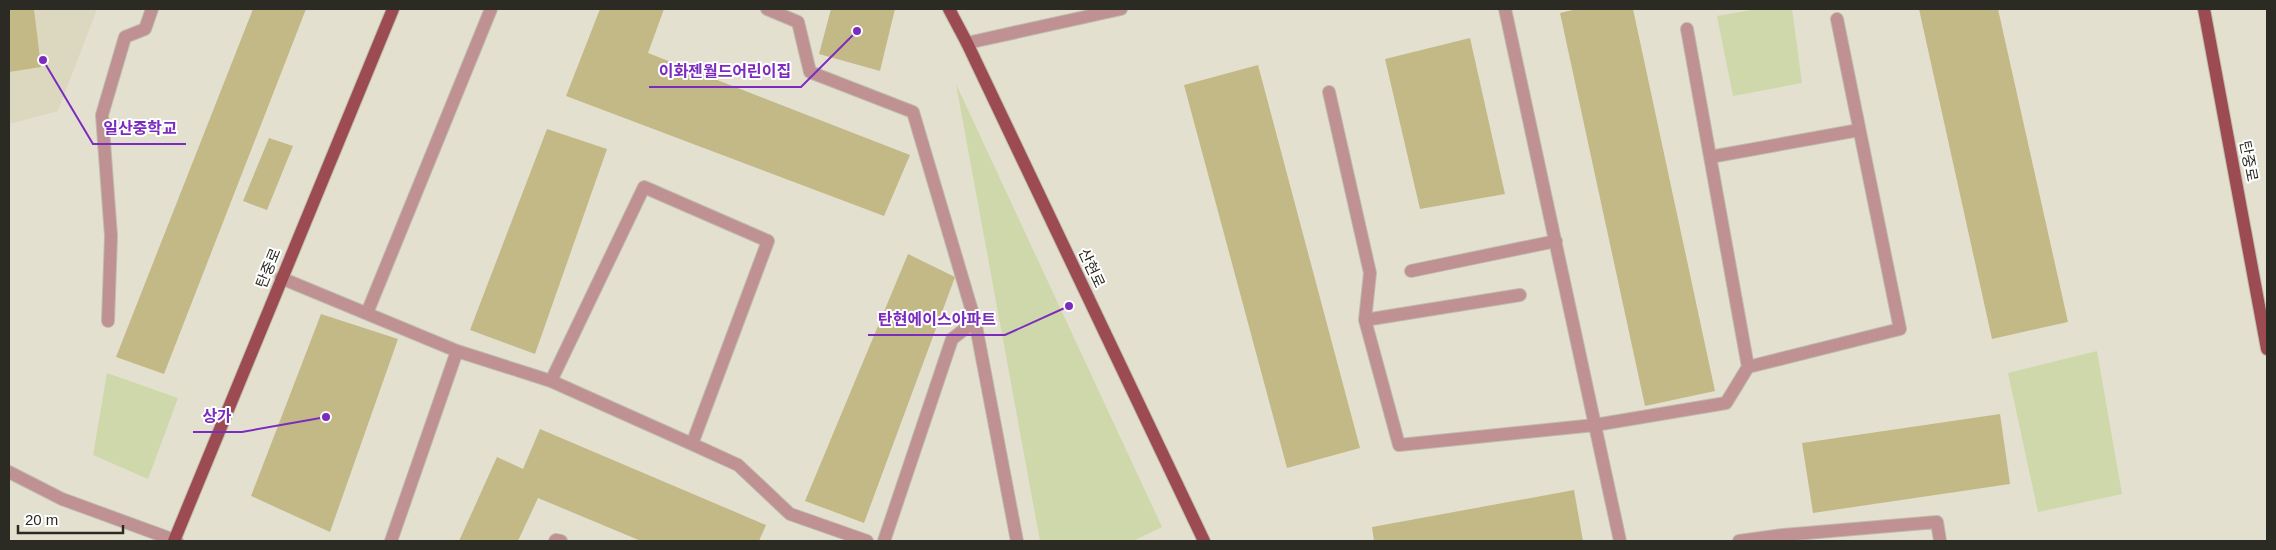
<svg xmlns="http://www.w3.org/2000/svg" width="2276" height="550" viewBox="0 0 2276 550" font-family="Helvetica,'Noto Sans KR',sans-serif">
	<rect width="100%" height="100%" fill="#e4e0d0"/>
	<path fill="#dcd7bf" d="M 9,9 L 97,9 L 58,111 L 9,124 Z"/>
	<path fill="#ced8ab" d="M 1757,9 L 1792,9 L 1802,83 L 1733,96 L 1717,16 Z
		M 956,84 L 1162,527 L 1133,541 L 1040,541 Z
		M 2097,351 L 2122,494 L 2038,512 L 2008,373 Z
		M 107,373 L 178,398 L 148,479 L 93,455 Z"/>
	<path fill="#c3b987" d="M 9,9 L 34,9 L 41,67 L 9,72 Z
		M 253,9 L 306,9 L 164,374 L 116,357 Z
		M 600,9 L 664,9 L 648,53 L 910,155 L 884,216 L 566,96 Z
		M 831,9 L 895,9 L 880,71 L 819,54 Z
		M 1577,9 L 1633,9 L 1715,391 L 1645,406 L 1560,13 Z
		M 1919,9 L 1998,9 L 2068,322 L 1992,339 Z
		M 1470,38 L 1505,194 L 1420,209 L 1385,59 Z
		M 1258,65 L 1360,448 L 1287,468 L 1184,85 Z
		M 547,129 L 607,149 L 535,354 L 470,330 Z
		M 269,138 L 293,146 L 267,210 L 243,201 Z
		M 908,254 L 955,277 L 864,523 L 805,501 Z
		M 321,314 L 398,339 L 330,532 L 251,496 Z
		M 2000,414 L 2010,484 L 1813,513 L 1802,443 Z
		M 540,429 L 766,525 L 759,541 L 641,541 L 538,498 L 518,541 L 459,541 L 497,457 L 523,469 Z
		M 1574,490 L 1583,541 L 1374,541 L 1372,527 Z"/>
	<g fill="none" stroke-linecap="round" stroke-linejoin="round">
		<g stroke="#bfbcad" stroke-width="14">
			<path id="minor" d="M 767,9 L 798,22 L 810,72 L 913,112 L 975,321 L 1017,541
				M 1505,9 L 1620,541
				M 967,43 L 1121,9
				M 1329,92 L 1370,273 L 1365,320 L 1399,445 L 1595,425 L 1726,403 L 1748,367 L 1687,29
				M 1710,157 L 1859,130
				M 1411,271 L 1556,241
				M 281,278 L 457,351 L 551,381 L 692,444 L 738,465 L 790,514 L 867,541
				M 367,313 L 491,9
				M 1365,320 L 1520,295
				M 108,321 L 111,236 L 102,115 L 125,37 L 145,29 L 152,9
				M 1748,367 L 1900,329 L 1837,19
				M 551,381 L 644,187 L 768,241 L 692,444
				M 9,472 L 62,499 L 177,541
				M 391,541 L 457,351
				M 555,541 L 556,540 L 561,541
				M 884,541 L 952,339 L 975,321
				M 1739,541 L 1783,535 L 1937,522 L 1940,541"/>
		</g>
		<g stroke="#bfbcad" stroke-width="14">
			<path id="major" d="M 949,9 L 967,43 L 1204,541
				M 2204,9 L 2267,349
				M 174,541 L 393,9"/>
		</g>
		<use href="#minor" stroke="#bf9192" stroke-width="12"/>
		<use href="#major" stroke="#9c4b52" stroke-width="12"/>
	</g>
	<g text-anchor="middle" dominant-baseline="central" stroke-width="4" stroke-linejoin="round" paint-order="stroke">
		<g font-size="15" fill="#2b2a23" stroke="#fff">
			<text transform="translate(2249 161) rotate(79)">탄중로</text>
			<text transform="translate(268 268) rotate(-68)">탄중로</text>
			<text transform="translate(1092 268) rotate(65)">산현로</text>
		</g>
	</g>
	<path fill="none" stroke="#7b2cbf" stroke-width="2" d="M857 31L801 87H649M43 60L93 144H186M1069 306L1005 335H868M326 417L242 432H193"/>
	<g fill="#7b2cbf" stroke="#fff" stroke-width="2">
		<circle cx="857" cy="31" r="5"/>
		<circle cx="43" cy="60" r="5"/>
		<circle cx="1069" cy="306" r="5"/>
		<circle cx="326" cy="417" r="5"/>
	</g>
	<g font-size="16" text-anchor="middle" font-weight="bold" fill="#7b2cbf" stroke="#fff" stroke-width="4" stroke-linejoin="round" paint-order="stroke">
		<text x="725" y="77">이화젠월드어린이집</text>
		<text x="140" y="134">일산중학교</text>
		<text x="937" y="325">탄현에이스아파트</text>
		<text x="217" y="422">상가</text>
	</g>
	<rect width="2276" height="550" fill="none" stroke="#2b2a23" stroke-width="20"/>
	<path d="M18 525v8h105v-8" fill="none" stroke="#2b2a23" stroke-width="2.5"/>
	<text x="25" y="525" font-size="15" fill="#2b2a23" stroke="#ffffff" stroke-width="4" paint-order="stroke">20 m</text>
</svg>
